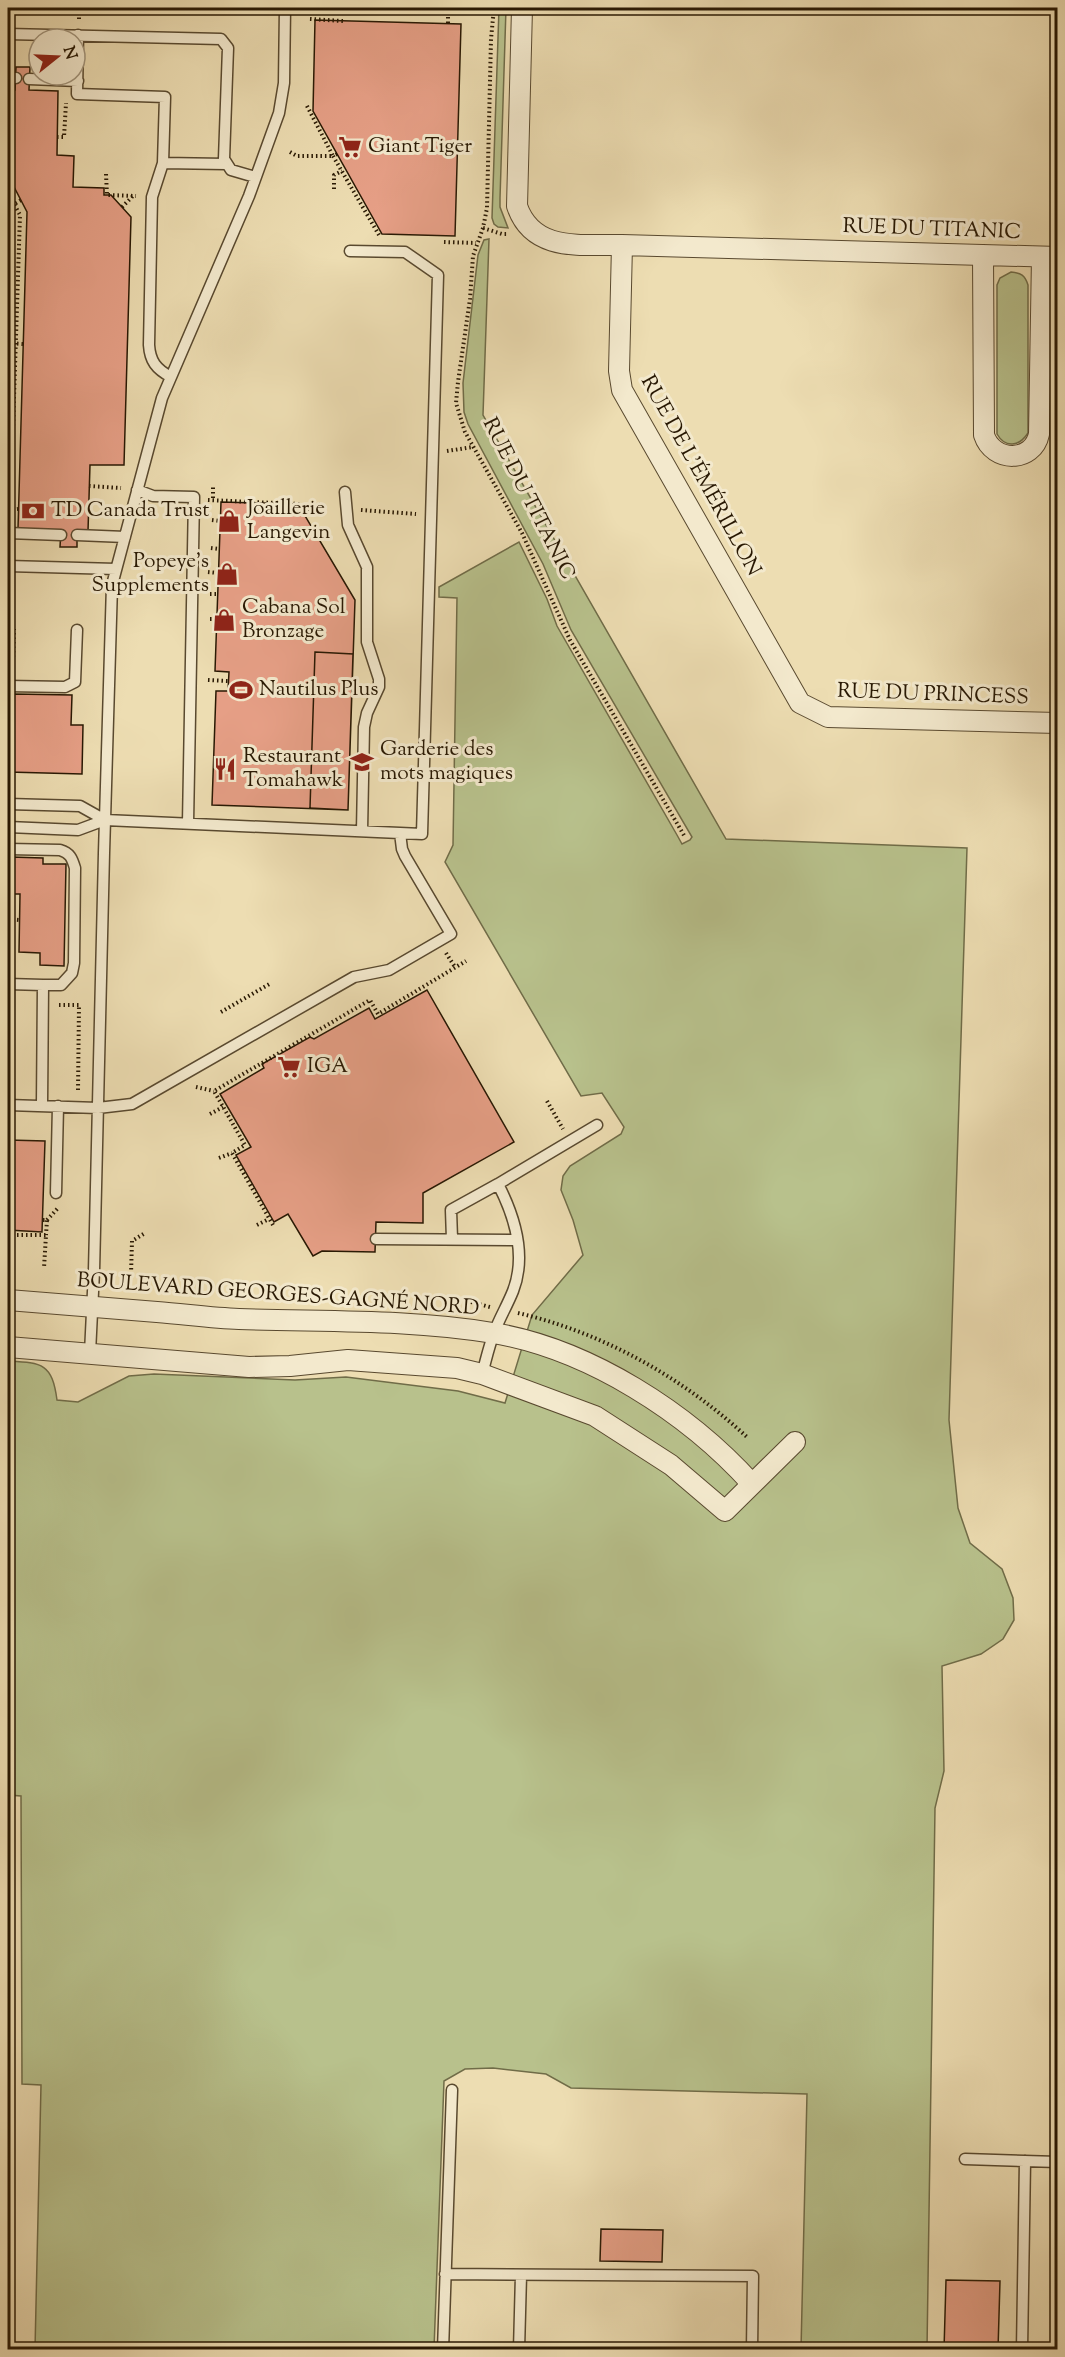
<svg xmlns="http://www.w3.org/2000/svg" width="1065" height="2357" viewBox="0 0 1065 2357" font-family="'Sorts Mill Goudy',serif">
	<rect width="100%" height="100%" fill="#edddb2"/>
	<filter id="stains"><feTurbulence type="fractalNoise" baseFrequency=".00333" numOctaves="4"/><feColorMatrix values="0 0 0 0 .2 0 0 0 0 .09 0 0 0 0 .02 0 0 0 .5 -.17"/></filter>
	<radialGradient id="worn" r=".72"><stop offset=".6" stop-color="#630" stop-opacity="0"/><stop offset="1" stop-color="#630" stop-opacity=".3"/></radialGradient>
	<path fill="#b8c18c" stroke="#706c48" stroke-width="1.5" d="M 499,8 L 506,8 L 500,198 L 500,207 L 508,228 L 498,227 L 494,224 L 492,218 Z
		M 489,239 L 483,415 L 726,839 L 967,848 L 949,1420 L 958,1508 L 970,1543 L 1002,1569 L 1013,1598 L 1014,1620 L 1003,1639 L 981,1654 L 942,1666 L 944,1771 L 935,1808 L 927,2349 L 801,2349 L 807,2094 L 571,2088 L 546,2074 L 493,2068 L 465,2069 L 444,2081 L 434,2349 L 35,2349 L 41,2085 L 22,2084 L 21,1796 L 8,1795 L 8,1361 C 42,1363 52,1363 57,1400 L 78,1402 L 129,1376 L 154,1374 L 295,1380 L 346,1377 L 458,1391 L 505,1403 L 532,1315 L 583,1255 L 573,1220 L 561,1190 L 563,1176 L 570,1166 L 621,1134 L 624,1127 L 602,1093 L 581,1096 L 445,862 L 453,845 L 457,598 L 439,597 L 439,587 L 519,542 L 547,599 L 557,626 L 677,835 L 682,844 L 690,840 L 692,837 L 571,630 L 543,564 L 468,424 L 464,412 L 463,383 L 478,255 L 484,240 Z
		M 1011,272 C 1021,273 1025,275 1028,285 L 1028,433 C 1019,447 1005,448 997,434 L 997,285 L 1000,278 Z"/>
	<path fill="#e69f86" stroke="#281803" stroke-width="1.5" d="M 315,20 L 461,24 L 455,236 L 382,234 L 313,111 Z
		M 16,67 L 30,67 L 29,90 L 58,91 L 57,155 L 74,156 L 73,187 L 104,188 L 104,195 L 111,195 L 131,217 L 124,465 L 90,465 L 88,531 L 77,531 L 77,547 L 60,547 L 61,530 L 18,529 L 27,212 L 13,185 L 8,185 L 8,90 L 15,90 Z
		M 221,502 L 298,504 L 355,600 L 348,810 L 212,805 L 216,691 L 228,691 L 229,672 L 215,671 Z
		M 315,652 L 353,654 L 348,810 L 310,808 Z
		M 13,694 L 72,695 L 71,725 L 83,725 L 82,774 L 8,772 L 8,723 L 13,723 Z
		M 10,857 L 43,858 L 43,864 L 66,864 L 64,966 L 40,965 L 40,953 L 19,952 L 20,894 L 9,894 Z
		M 427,990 L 514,1142 L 423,1193 L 423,1223 L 376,1222 L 375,1252 L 322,1251 L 313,1256 L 288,1214 L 274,1222 L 236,1155 L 251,1147 L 220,1094 L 264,1068 L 262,1064 L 310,1037 L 314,1039 L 369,1008 L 375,1019 Z
		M 8,1140 L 45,1141 L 42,1232 L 8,1230 Z
		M 601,2229 L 663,2230 L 662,2262 L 600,2261 Z
		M 946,2280 L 1000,2281 L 998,2350 L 944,2350 Z"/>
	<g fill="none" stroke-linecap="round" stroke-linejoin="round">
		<g stroke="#59492f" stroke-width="13">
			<path id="service" d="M 8,34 L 221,39 L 228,48 L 224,159 L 231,170 L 255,177
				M 78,35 L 77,94 L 165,97 L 163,163
				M 8,78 L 16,78
				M 29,79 L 78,81
				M 350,251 L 405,252 L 438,275 L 422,834 L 400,833
				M 171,377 C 156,369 150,361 149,345 L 152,197 L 163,163 L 226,164
				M 137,490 L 153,496 L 194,497 L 188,823
				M 345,492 L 348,525 L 367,567 L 367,642 L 379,679 L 379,687 L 367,713 L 364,727 L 362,831
				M 8,533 L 61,535
				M 77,535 L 125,537
				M 8,566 L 116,569
				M 8,686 L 65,687 L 75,682 L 77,630
				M 8,804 L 80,806 L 105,820
				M 8,827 L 78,830 L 105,820 L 400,833 L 402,849 L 405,856 L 451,934 L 389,970 L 354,977 L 132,1104 L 98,1108 L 8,1105
				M 8,849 L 60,850 C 70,853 72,858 75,868 L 74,963 L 72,973 L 61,985 L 43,985
				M 8,984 L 43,985 L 42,1105
				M 56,1193 L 58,1106
				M 376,1239 L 517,1240
				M 452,1239 L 451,1210 L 498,1184
				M 90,1353 L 94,1271 L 104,853 L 112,585 L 162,398 L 249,196 L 279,113 L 284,83 L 285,8
				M 482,1374 C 486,1360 489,1346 494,1333 C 499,1319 507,1306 513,1291 C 527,1255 515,1217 498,1184 L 597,1125
				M 965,2159 L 1058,2162
				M 445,2274 L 753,2276 L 752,2350
				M 443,2350 L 452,2090
				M 519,2350 L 521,2275
				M 1022,2350 L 1025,2161"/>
		</g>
		<g stroke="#59492f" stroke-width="22">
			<path id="minor" d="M 522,8 L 517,206 C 533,253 582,244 622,245 L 1058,257
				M 622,245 L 619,371 L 622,390 L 800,703 L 828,717 L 1058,723
				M 983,255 L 984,435 C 993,463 1033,463 1039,434 L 1042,257
				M 8,1300 C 57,1304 107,1308 157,1312 C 184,1314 212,1318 239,1319 C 324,1322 408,1319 493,1333 C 589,1349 688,1413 752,1484
				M 8,1347 L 249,1367 L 290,1366 L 348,1360 L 457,1368 L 482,1374 L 595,1416 L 671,1465 L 725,1511 L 795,1442"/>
		</g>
		<path stroke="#281803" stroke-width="4" stroke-dasharray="1.5 3" stroke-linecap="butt" d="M 448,8 L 448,24
			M 494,8 L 491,39 L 487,208 L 483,228 L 473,256 L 470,299 L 458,382 L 456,403 L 465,432 L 522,533 L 570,640 L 685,837
			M 79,19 L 79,8
			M 310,19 L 343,21
			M 57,137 L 64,137 L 66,103
			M 290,152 L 297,156 L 333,156 L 306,104
			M 337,154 L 333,156 L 379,235
			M 106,174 L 107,195 L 136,196
			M 334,189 L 334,175 L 342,171
			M 8,193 L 20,215 L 10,519
			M 122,207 L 133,196
			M 8,208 L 21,200
			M 483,228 L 502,234 L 508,234
			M 444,242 L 476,243
			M 8,314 L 17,314
			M 8,343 L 23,344
			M 447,451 L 473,447
			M 89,486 L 121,488
			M 213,498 L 213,487
			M 208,500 L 298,504 L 304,515 L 321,504
			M 8,510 L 18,509
			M 361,510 L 416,514
			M 212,520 L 220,521
			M 211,548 L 219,549
			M 208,572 L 218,573
			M 210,594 L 218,594
			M 210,619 L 217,619
			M 8,661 L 13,661 L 14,629
			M 208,680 L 228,681
			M 8,888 L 10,888
			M 8,919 L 19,920
			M 446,953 L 455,967
			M 59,1005 L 79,1005 L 78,1091
			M 221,1012 L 271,983
			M 196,1087 L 214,1091
			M 547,1101 L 563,1129
			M 210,1114 L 223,1107
			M 219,1158 L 232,1153
			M 43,1220 L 47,1220 L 46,1235
			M 47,1220 L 58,1208
			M 257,1225 L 269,1219
			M 273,1225 L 232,1153 L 245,1145 L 214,1091 L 370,1000 L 378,1014 L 466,961
			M 8,1235 L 46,1235 L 44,1268
			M 131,1274 L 132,1241 L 145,1233
			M 471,1302 L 490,1307
			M 518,1313 C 604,1333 683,1378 747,1437"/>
		<use href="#service" stroke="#f3e9cd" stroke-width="10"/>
		<use href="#minor" stroke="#f3e9cd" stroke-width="20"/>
	</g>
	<defs>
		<g id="supermarket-bare" transform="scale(1.8)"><path d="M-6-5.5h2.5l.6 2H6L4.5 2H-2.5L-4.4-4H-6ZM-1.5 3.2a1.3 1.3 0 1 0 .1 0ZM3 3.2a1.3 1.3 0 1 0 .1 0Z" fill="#8f2418" stroke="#f3e9cd" stroke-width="2.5" paint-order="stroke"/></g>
		<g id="bank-bare" transform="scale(1.8)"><path d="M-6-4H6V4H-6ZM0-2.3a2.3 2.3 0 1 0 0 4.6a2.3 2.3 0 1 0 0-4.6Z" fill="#8f2418" stroke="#f3e9cd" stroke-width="2.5" paint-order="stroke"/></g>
		<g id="shop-bare" transform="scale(1.8)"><path d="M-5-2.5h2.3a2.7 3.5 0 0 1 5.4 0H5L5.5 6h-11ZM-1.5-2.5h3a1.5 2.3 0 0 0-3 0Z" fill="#8f2418" stroke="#f3e9cd" stroke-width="2.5" paint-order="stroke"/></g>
		<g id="stadium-bare" transform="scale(1.8)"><path d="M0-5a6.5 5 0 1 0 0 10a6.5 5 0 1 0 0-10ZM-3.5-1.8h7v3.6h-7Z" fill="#8f2418" stroke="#f3e9cd" stroke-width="2.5" paint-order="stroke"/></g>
		<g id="school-bare" transform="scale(1.8)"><path d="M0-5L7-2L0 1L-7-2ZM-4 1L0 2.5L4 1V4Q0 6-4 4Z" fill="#8f2418" stroke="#f3e9cd" stroke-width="2.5" paint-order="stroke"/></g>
		<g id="restaurant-bare" transform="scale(1.8)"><path d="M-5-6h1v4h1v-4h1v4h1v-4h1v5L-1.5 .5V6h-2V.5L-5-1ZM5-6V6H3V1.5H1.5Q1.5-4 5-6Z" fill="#8f2418" stroke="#f3e9cd" stroke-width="2.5" paint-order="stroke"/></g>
	</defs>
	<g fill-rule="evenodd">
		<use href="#supermarket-bare" x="350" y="147"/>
		<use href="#bank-bare" x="33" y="511"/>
		<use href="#shop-bare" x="229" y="521"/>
		<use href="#shop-bare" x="227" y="574"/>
		<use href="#shop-bare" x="224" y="620"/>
		<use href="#stadium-bare" x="241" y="690"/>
		<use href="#school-bare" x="362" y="762"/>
		<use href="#restaurant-bare" x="225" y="769"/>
		<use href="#supermarket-bare" x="289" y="1067"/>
	</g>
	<g text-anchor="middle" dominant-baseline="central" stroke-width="6" stroke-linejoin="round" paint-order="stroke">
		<g font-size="21" fill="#281803" stroke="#f3e9cd" text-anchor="start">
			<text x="368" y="147">Giant Tiger</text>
			<text x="247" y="509">Joaillerie<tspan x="247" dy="24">Langevin</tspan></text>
			<text x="51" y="511">TD Canada Trust</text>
			<text x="209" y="562" text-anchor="end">Popeye's<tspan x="209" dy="24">Supplements</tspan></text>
			<text x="242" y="608">Cabana Sol<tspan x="242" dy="24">Bronzage</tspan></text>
			<text x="259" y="690">Nautilus Plus</text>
			<text x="380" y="750">Garderie des<tspan x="380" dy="24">mots magiques</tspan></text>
			<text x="243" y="757">Restaurant<tspan x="243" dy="24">Tomahawk</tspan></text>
			<text x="307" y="1067">IGA</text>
		</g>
		<g font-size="21" fill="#281803" stroke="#f3e9cd">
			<text transform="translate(932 230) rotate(2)">RUE DU TITANIC</text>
			<text transform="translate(700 476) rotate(61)">RUE DE L'ÉMÉRILLON</text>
			<text transform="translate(528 499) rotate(63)">RUE DU TITANIC</text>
			<text transform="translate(933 695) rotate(2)">RUE DU PRINCESS</text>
			<text transform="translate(278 1295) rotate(4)">BOULEVARD GEORGES-GAGNÉ NORD</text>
		</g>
	</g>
	<rect width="1065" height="2357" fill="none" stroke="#edddb2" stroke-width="30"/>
	<rect x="9" y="9" width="1047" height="2339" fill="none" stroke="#281803" stroke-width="3"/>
	<rect x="15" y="15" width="1035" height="2327" fill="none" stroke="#281803" stroke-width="1.5"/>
	<g transform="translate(57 57) rotate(72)"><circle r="28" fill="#f3e9cd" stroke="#a2957c" stroke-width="1.5"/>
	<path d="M0-4.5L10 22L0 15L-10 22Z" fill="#8f2418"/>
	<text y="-9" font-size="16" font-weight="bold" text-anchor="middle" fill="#281803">N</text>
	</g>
	<rect width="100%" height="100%" filter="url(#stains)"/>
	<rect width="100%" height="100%" fill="url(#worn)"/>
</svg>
